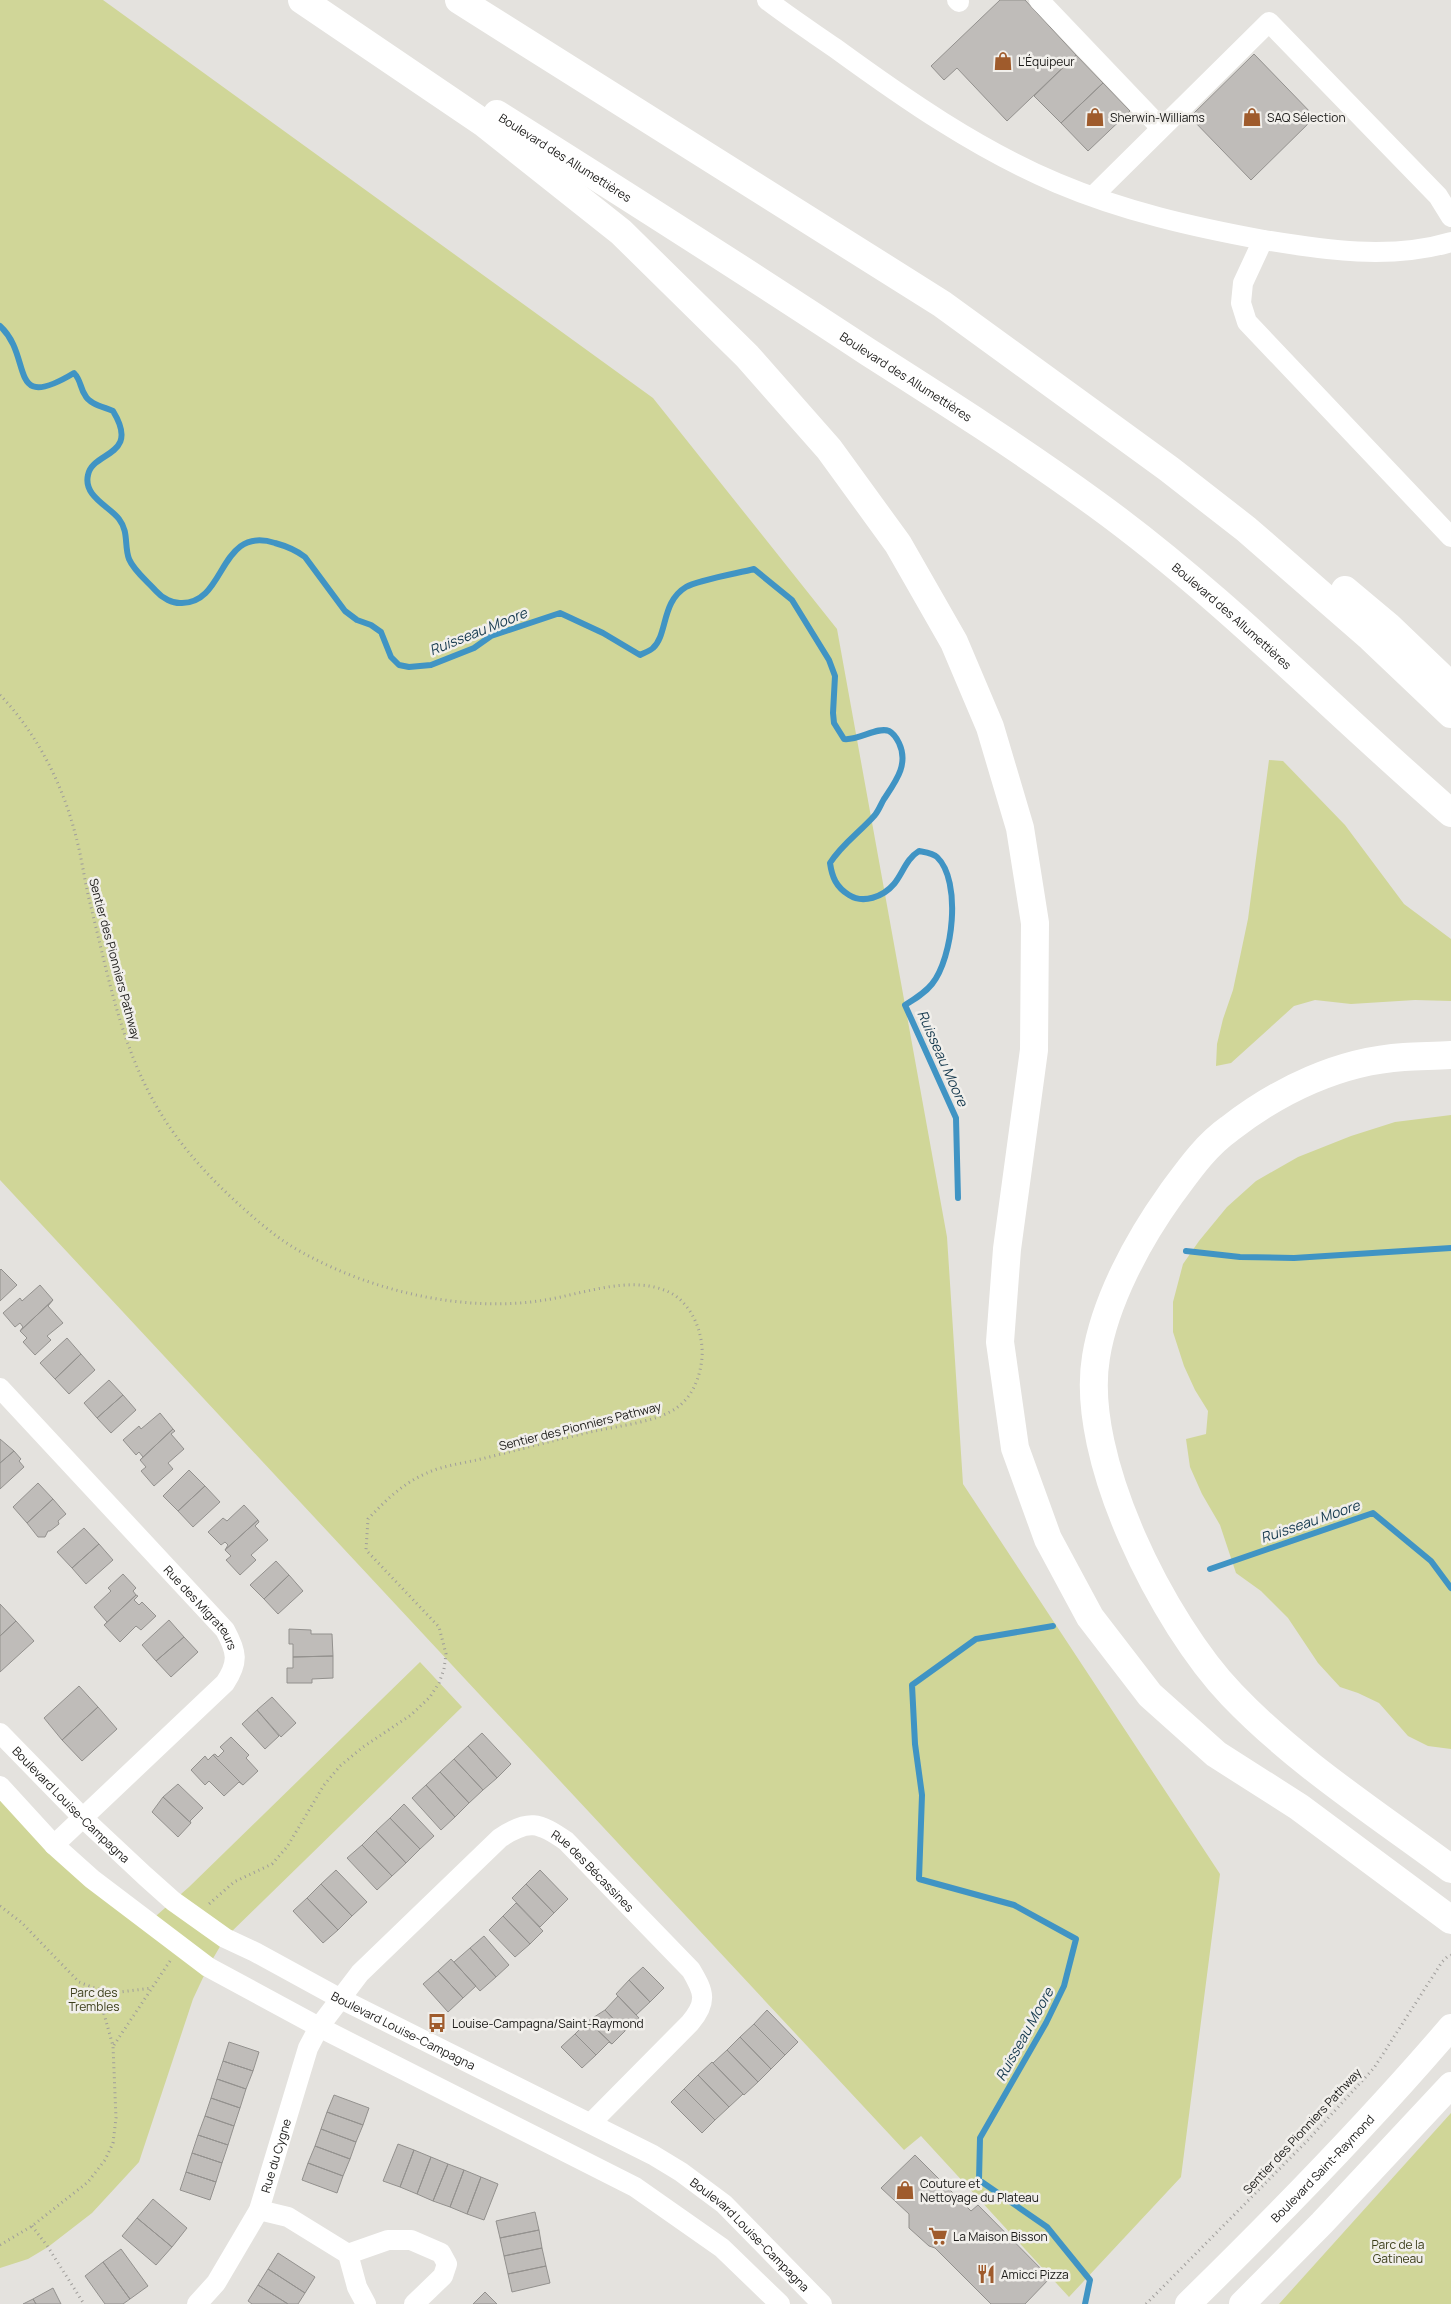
<svg xmlns="http://www.w3.org/2000/svg" width="1451" height="2304" viewBox="0 0 1451 2304" font-family="Manrope,sans-serif">
	<rect width="100%" height="100%" fill="#e4e2de"/>
	<path fill="#d0d698" d="M 0,0 L 103,0 L 653,398 L 837,629 L 947,1237 L 963,1484 L 1220,1874 L 1181,2177 L 1069,2297 L 921,2136 L 904,2150 L 0,1180 Z
		M 1269,760 L 1283,761 L 1345,825 L 1404,904 L 1451,939 L 1451,1001 L 1415,1000 L 1351,1004 L 1315,1000 L 1294,1006 L 1231,1063 L 1216,1066 L 1217,1044 L 1223,1019 L 1233,990 L 1248,919 Z
		M 1451,1115 L 1451,1749 L 1428,1746 L 1408,1736 L 1379,1703 L 1358,1693 L 1340,1687 L 1318,1663 L 1288,1618 L 1261,1591 L 1236,1573 L 1220,1525 L 1202,1494 L 1190,1467 L 1186,1439 L 1206,1434 L 1208,1411 L 1195,1390 L 1184,1366 L 1173,1332 L 1173,1302 L 1183,1264 L 1199,1241 L 1227,1207 L 1256,1181 L 1298,1157 L 1351,1136 L 1395,1122 Z
		M 420,1662 L 462,1707 L 225,1938 L 208,1967 L 193,1999 L 139,2162 L 92,2213 L 48,2247 L 28,2259 L 0,2268 L 0,1786 L 149,1922 L 189,1887 Z
		M 1451,2113 L 1451,2304 L 1279,2304 Z"/>
	<g fill="none" stroke-linecap="round" stroke-linejoin="round">
		<path stroke="#4094c4" stroke-width="6" d="M 0,326 C 34,357 6,414 74,373 C 81,380 80,388 85,395 C 89,404 104,407 113,411 C 141,457 92,451 88,475 C 83,496 109,506 119,519 C 129,532 124,545 129,559 C 134,571 147,581 156,591 C 162,598 173,604 182,603 C 227,603 218,525 275,543 C 286,546 296,550 305,557 L 345,611 L 357,620 L 371,625 L 381,632 L 391,657 L 399,665 L 409,667 L 431,665 L 474,648 L 491,636 L 560,613 L 603,633 L 640,655 C 644,653 650,651 653,648 C 668,634 661,602 686,587 C 698,580 739,573 754,569 L 792,600 L 829,660 L 835,676 L 833,713 L 834,723 L 844,739 C 858,741 878,726 889,731 C 893,733 897,739 899,743 C 909,764 896,781 884,799 C 881,804 879,810 875,815 C 860,832 842,844 830,863 C 832,877 836,887 849,895 C 863,904 883,897 894,884 C 903,873 906,859 919,851 C 924,852 933,853 937,857 C 962,881 953,958 932,984 C 925,993 915,999 905,1005 L 956,1118 L 958,1198
			M 1186,1251 L 1240,1257 L 1294,1258 L 1451,1248
			M 1210,1569 L 1373,1513 L 1431,1561 L 1451,1588
			M 1053,1626 L 976,1639 L 912,1685 L 915,1744 L 922,1795 L 919,1879 L 1014,1905 L 1076,1939 L 1064,1986 L 1046,2023 L 980,2138 L 979,2180 L 1047,2227 L 1090,2280 L 1085,2304"/>
	</g>
	<path fill="#bfbcb9" stroke="#93918e" d="M 1000,0 L 1025,0 L 1076,55 L 1007,121 L 957,68 L 944,80 L 931,66 Z
		M 1254,54 L 1315,117 L 1251,180 L 1190,117 Z
		M 1076,55 L 1103,83 L 1061,123 L 1034,96 Z
		M 1103,83 L 1130,111 L 1088,151 L 1061,123 Z
		M 1,1269 L 17,1285 L 0,1301 L 0,1270 Z
		M 40,1285 L 53,1300 L 20,1331 L 23,1327 L 20,1323 L 15,1327 L 3,1313 L 20,1298 L 22,1301 Z
		M 53,1300 L 48,1306 L 63,1323 L 47,1336 L 51,1340 L 35,1355 L 23,1342 L 27,1338 L 20,1331 Z
		M 67,1338 L 81,1354 L 55,1379 L 40,1363 Z
		M 81,1354 L 95,1370 L 69,1394 L 55,1379 Z
		M 109,1380 L 123,1395 L 97,1418 L 84,1403 Z
		M 123,1395 L 136,1410 L 111,1433 L 97,1418 Z
		M 160,1413 L 173,1429 L 140,1460 L 143,1457 L 139,1452 L 136,1455 L 123,1440 L 139,1426 L 141,1429 Z
		M 173,1429 L 175,1431 L 171,1434 L 184,1449 L 168,1463 L 173,1469 L 154,1486 L 141,1471 L 146,1467 L 140,1460 Z
		M 0,1439 L 14,1451 L 0,1463 Z
		M 14,1451 L 21,1459 L 19,1461 L 24,1467 L 0,1489 L 0,1463 Z
		M 189,1470 L 205,1486 L 178,1511 L 163,1496 Z
		M 38,1483 L 53,1499 L 27,1523 L 13,1507 Z
		M 205,1486 L 220,1502 L 193,1527 L 178,1511 Z
		M 53,1499 L 66,1514 L 58,1521 L 59,1524 L 50,1531 L 48,1531 L 45,1537 L 38,1537 L 27,1523 Z
		M 244,1505 L 258,1520 L 225,1550 L 228,1545 L 225,1542 L 221,1545 L 208,1532 L 223,1518 L 227,1521 Z
		M 258,1520 L 259,1522 L 255,1526 L 268,1540 L 251,1555 L 256,1560 L 240,1575 L 226,1560 L 231,1556 L 225,1550 Z
		M 84,1528 L 99,1544 L 72,1568 L 57,1552 Z
		M 99,1544 L 113,1560 L 86,1584 L 72,1568 Z
		M 276,1561 L 289,1575 L 264,1599 L 250,1585 Z
		M 123,1574 L 136,1588 L 133,1591 L 136,1595 L 104,1625 L 107,1622 L 94,1607 L 111,1591 L 108,1588 Z
		M 289,1575 L 303,1591 L 278,1614 L 264,1599 Z
		M 136,1595 L 138,1596 L 134,1600 L 139,1605 L 142,1602 L 156,1616 L 141,1630 L 136,1626 L 120,1642 L 104,1625 Z
		M 0,1604 L 16,1621 L 0,1636 Z
		M 169,1620 L 184,1637 L 156,1661 L 142,1645 Z
		M 16,1621 L 34,1641 L 0,1672 L 0,1636 Z
		M 289,1629 L 311,1630 L 311,1634 L 332,1634 L 333,1656 L 293,1657 L 293,1644 L 289,1644 Z
		M 184,1637 L 198,1652 L 171,1677 L 156,1661 Z
		M 333,1656 L 333,1678 L 312,1679 L 312,1683 L 287,1683 L 287,1668 L 293,1668 L 293,1657 Z
		M 79,1686 L 98,1707 L 62,1740 L 44,1718 Z
		M 272,1697 L 296,1723 L 281,1737 L 257,1710 Z
		M 98,1707 L 117,1729 L 82,1761 L 62,1740 Z
		M 257,1710 L 279,1736 L 265,1749 L 242,1724 Z
		M 482,1733 L 511,1764 L 497,1778 L 468,1746 Z
		M 231,1737 L 249,1755 L 246,1758 L 258,1771 L 243,1785 L 213,1755 L 215,1754 L 218,1757 L 224,1751 L 220,1747 Z
		M 468,1746 L 497,1778 L 483,1790 L 454,1759 Z
		M 213,1755 L 243,1785 L 239,1782 L 224,1796 L 209,1781 L 205,1785 L 191,1770 L 205,1756 L 208,1760 Z
		M 454,1759 L 483,1790 L 469,1803 L 440,1772 Z
		M 440,1772 L 469,1803 L 455,1817 L 426,1785 Z
		M 178,1784 L 203,1808 L 190,1821 L 191,1823 L 163,1797 Z
		M 426,1785 L 455,1817 L 441,1830 L 412,1798 Z
		M 163,1797 L 191,1823 L 178,1837 L 152,1812 Z
		M 404,1804 L 434,1836 L 420,1849 L 390,1818 Z
		M 390,1818 L 420,1849 L 406,1863 L 376,1831 Z
		M 376,1831 L 406,1863 L 392,1876 L 362,1845 Z
		M 362,1845 L 392,1876 L 377,1890 L 347,1858 Z
		M 336,1870 L 367,1902 L 352,1916 L 321,1884 Z
		M 540,1870 L 568,1899 L 554,1913 L 526,1884 Z
		M 321,1884 L 352,1916 L 338,1930 L 307,1898 Z
		M 526,1884 L 554,1913 L 540,1927 L 512,1898 Z
		M 307,1898 L 338,1930 L 323,1943 L 293,1911 Z
		M 516,1903 L 543,1931 L 530,1944 L 503,1916 Z
		M 503,1916 L 530,1944 L 515,1957 L 489,1930 Z
		M 484,1936 L 509,1965 L 496,1977 L 470,1948 Z
		M 470,1948 L 496,1977 L 480,1991 L 454,1962 Z
		M 451,1959 L 476,1986 L 463,1998 L 438,1971 Z
		M 643,1967 L 664,1988 L 650,2002 L 629,1980 Z
		M 438,1971 L 463,1998 L 448,2012 L 423,1984 Z
		M 629,1980 L 650,2002 L 636,2015 L 616,1994 Z
		M 618,1996 L 639,2018 L 625,2031 L 605,2010 Z
		M 605,2010 L 625,2031 L 612,2044 L 588,2021 Z
		M 767,2010 L 798,2042 L 785,2055 L 754,2024 Z
		M 588,2021 L 612,2044 L 609,2042 L 596,2055 L 575,2034 Z
		M 754,2024 L 785,2055 L 771,2069 L 740,2037 Z
		M 575,2034 L 596,2055 L 582,2068 L 561,2047 Z
		M 740,2037 L 771,2069 L 758,2082 L 727,2050 Z
		M 229,2042 L 259,2052 L 253,2071 L 223,2061 Z
		M 727,2050 L 758,2082 L 744,2095 L 713,2063 Z
		M 223,2061 L 253,2071 L 246,2089 L 217,2079 Z
		M 712,2062 L 743,2094 L 729,2107 L 698,2075 Z
		M 698,2075 L 729,2107 L 715,2120 L 684,2089 Z
		M 217,2079 L 246,2089 L 240,2108 L 211,2098 Z
		M 684,2089 L 715,2120 L 702,2133 L 671,2102 Z
		M 334,2095 L 369,2108 L 363,2125 L 327,2112 Z
		M 211,2098 L 240,2108 L 234,2126 L 205,2116 Z
		M 327,2112 L 363,2125 L 356,2142 L 321,2129 Z
		M 205,2116 L 234,2126 L 228,2145 L 198,2135 Z
		M 321,2129 L 356,2142 L 350,2159 L 315,2146 Z
		M 198,2135 L 228,2145 L 222,2163 L 192,2153 Z
		M 398,2144 L 414,2150 L 400,2187 L 383,2181 Z
		M 315,2146 L 350,2159 L 343,2176 L 308,2163 Z
		M 414,2150 L 431,2157 L 417,2194 L 400,2187 Z
		M 192,2153 L 222,2163 L 216,2182 L 186,2172 Z
		M 915,2155 L 971,2211 L 978,2205 L 1050,2278 L 1025,2304 L 991,2304 L 935,2248 L 929,2246 L 909,2228 L 909,2214 L 881,2188 Z
		M 431,2157 L 448,2164 L 433,2201 L 417,2194 Z
		M 308,2163 L 343,2176 L 337,2193 L 302,2180 Z
		M 448,2164 L 464,2170 L 450,2207 L 433,2201 Z
		M 464,2170 L 481,2177 L 467,2214 L 450,2207 Z
		M 186,2172 L 216,2182 L 210,2200 L 180,2190 Z
		M 481,2177 L 498,2184 L 484,2220 L 467,2214 Z
		M 153,2199 L 187,2228 L 172,2247 L 137,2218 Z
		M 535,2212 L 539,2230 L 500,2238 L 496,2221 Z
		M 137,2218 L 172,2247 L 156,2265 L 122,2236 Z
		M 539,2230 L 542,2248 L 504,2256 L 500,2238 Z
		M 542,2248 L 546,2266 L 508,2274 L 504,2256 Z
		M 121,2249 L 148,2286 L 130,2299 L 103,2262 Z
		M 278,2253 L 315,2277 L 305,2293 L 268,2269 Z
		M 103,2262 L 130,2299 L 123,2304 L 105,2304 L 85,2276 Z
		M 546,2266 L 550,2283 L 512,2292 L 508,2274 Z
		M 268,2269 L 305,2293 L 298,2304 L 288,2304 L 258,2285 Z
		M 258,2285 L 288,2304 L 252,2304 L 248,2301 Z
		M 53,2288 L 61,2304 L 36,2304 L 33,2299 Z
		M 485,2292 L 497,2304 L 473,2304 Z
		M 33,2299 L 36,2304 L 23,2304 Z"/>
	<g fill="none" stroke-linecap="round" stroke-linejoin="round">
		<path stroke="#9f9d9a" stroke-width="3" stroke-dasharray="1 4" stroke-linecap="butt" d="M 0,695 C 36,732 62,783 75,833 C 81,854 84,877 89,899 C 106,966 119,1039 153,1100 C 173,1137 202,1170 233,1199 C 255,1219 278,1240 305,1254 C 375,1292 466,1313 545,1300 C 582,1294 628,1276 664,1290 C 690,1299 704,1331 702,1358 C 700,1378 692,1398 675,1409 C 655,1422 618,1426 595,1431 C 558,1439 522,1449 485,1458 C 466,1463 444,1465 427,1473 C 403,1483 385,1501 368,1519 L 366,1550 L 439,1627 L 446,1654 L 444,1669 L 439,1683 L 430,1697 L 411,1715 L 363,1747 L 340,1766 L 324,1785 L 287,1847 L 272,1864 L 234,1882 L 209,1904
			M 0,1906 L 21,1922 L 79,1982 L 97,1989 L 120,1992 L 152,1988
			M 114,2045 L 170,1961
			M 32,2226 L 48,2247 L 84,2304
			M 0,2245 L 32,2226 L 88,2182 L 105,2160 L 113,2143 L 116,2118 L 113,2046 L 97,1989
			M 1146,2304 L 1308,2140 L 1374,2068 L 1442,1962 L 1447,1957 L 1451,1955"/>
		<g stroke="#fff" stroke-width="20">
			<path d="M 767,0 C 789,17 812,32 835,48 C 905,99 977,149 1057,183 C 1123,211 1193,227 1264,240 C 1324,250 1391,260 1451,242"/>
			<path d="M 957,0 L 959,2"/>
			<path d="M 1039,0 L 1161,128"/>
			<path d="M 1093,196 L 1269,22 L 1438,196 L 1451,217"/>
			<path d="M 1263,240 L 1243,283 L 1241,303 L 1247,322 L 1451,537"/>
			<path id="s1" d="M 0,1388 L 225,1630 C 237,1652 239,1662 225,1683 L 54,1845"/>
			<path id="s2" d="M 0,1733 L 83,1818 L 145,1876 L 173,1901 L 225,1938 L 255,1952 L 341,1999 L 653,2155 L 681,2172 L 724,2204 L 822,2304"/>
			<path d="M 0,1786 L 54,1845 L 92,1879 L 208,1967 L 319,2027 L 635,2187 L 722,2248 L 780,2304"/>
			<path d="M 259,2210 L 288,2217 L 348,2254 L 357,2287 L 366,2304"/>
			<path d="M 348,2254 L 388,2240 L 411,2240 L 441,2253 L 447,2264 L 443,2276 L 414,2304"/>
			<path id="s3" d="M 197,2304 L 216,2283 L 259,2210 L 308,2048 L 319,2027 L 360,1973 L 500,1838 C 528,1819 539,1822 566,1841 L 691,1970 C 704,1992 708,2002 690,2023 L 591,2123"/>
		</g>
		<g stroke="#fff" stroke-width="26">
			<path id="s4" d="M 1188,2304 C 1279,2215 1368,2124 1451,2027"/>
			<path d="M 1242,2304 L 1322,2223 L 1451,2085"/>
		</g>
		<g stroke="#fff" stroke-width="28">
			<path d="M 302,0 L 485,124 L 621,232 L 747,356 L 829,449 L 898,544 L 954,642 L 990,727 L 1020,828 L 1035,923 L 1034,1050 L 1007,1249 L 1000,1342 L 1015,1448 L 1048,1539 L 1090,1617 L 1150,1695 L 1216,1754 L 1299,1807 L 1451,1920"/>
			<path d="M 459,0 L 942,304 L 1169,469 L 1246,529 L 1371,638 L 1451,714"/>
			<path id="s5" d="M 497,114 C 621,192 745,271 868,352 C 945,401 1022,450 1096,504 C 1224,597 1332,710 1451,813"/>
			<path d="M 1345,590 L 1388,626 L 1451,686"/>
			<path d="M 1451,1055 C 1436,1056 1420,1056 1404,1057 C 1340,1061 1279,1090 1229,1129 C 1205,1146 1188,1171 1171,1194 C 1138,1240 1105,1301 1096,1357 C 1079,1458 1164,1624 1232,1695 C 1296,1762 1377,1814 1451,1869"/>
		</g>
	</g>
	<defs>
		<g id="shop-bare" transform="scale(1.5)"><path d="M-5-2.5h2.3a2.7 3.5 0 0 1 5.4 0H5L5.5 6h-11ZM-1.5-2.5h3a1.5 2.3 0 0 0-3 0Z" fill="#9f5b2c" stroke="#f1efeb" stroke-width="2.5" paint-order="stroke"/></g>
		<g id="bus-bare" transform="scale(1.5)"><path d="M-5-6H5V4H4V6H2V4H-2V6H-4V4H-5ZM-3.5-4V0h7V-4ZM-3.5 1.2v1.5H-2V1.2ZM2 1.2v1.5H3.5V1.2Z" fill="#9f5b2c" stroke="#f1efeb" stroke-width="2.5" paint-order="stroke"/></g>
		<g id="supermarket-bare" transform="scale(1.5)"><path d="M-6-5.5h2.5l.6 2H6L4.5 2H-2.5L-4.4-4H-6ZM-1.5 3.2a1.3 1.3 0 1 0 .1 0ZM3 3.2a1.3 1.3 0 1 0 .1 0Z" fill="#9f5b2c" stroke="#f1efeb" stroke-width="2.5" paint-order="stroke"/></g>
		<g id="restaurant-bare" transform="scale(1.5)"><path d="M-5-6h1v4h1v-4h1v4h1v-4h1v5L-1.5 .5V6h-2V.5L-5-1ZM5-6V6H3V1.5H1.5Q1.5-4 5-6Z" fill="#9f5b2c" stroke="#f1efeb" stroke-width="2.5" paint-order="stroke"/></g>
	</defs>
	<g fill-rule="evenodd">
		<use href="#shop-bare" x="1003" y="61"/>
		<use href="#shop-bare" x="1095" y="117"/>
		<use href="#shop-bare" x="1252" y="117"/>
		<use href="#bus-bare" x="437" y="2023"/>
		<use href="#shop-bare" x="905" y="2190"/>
		<use href="#supermarket-bare" x="938" y="2236"/>
		<use href="#restaurant-bare" x="986" y="2274"/>
	</g>
	<g text-anchor="middle" dominant-baseline="central" stroke-width="5" stroke-linejoin="round" paint-order="stroke">
		<g font-size="12" fill="#1b1a18" stroke="#f1efeb" text-anchor="start">
			<text x="1018" y="61">L'Équipeur</text>
			<text x="1110" y="117">Sherwin-Williams</text>
			<text x="1267" y="117">SAQ Sélection</text>
			<text x="452" y="2023">Louise-Campagna/Saint-Raymond</text>
			<text x="920" y="2183">Couture et<tspan x="920" dy="14">Nettoyage du Plateau</tspan></text>
			<text x="953" y="2236">La Maison Bisson</text>
			<text x="1001" y="2274">Amicci Pizza</text>
		</g>
		<g font-size="12" fill="#1b1a18" stroke="#f1efeb">
			<text stroke="none"><textPath href="#s5" startOffset="81">Boulevard des Allumettières</textPath></text>
			<text stroke="none"><textPath href="#s5" startOffset="486">Boulevard des Allumettières</textPath></text>
			<text stroke="none"><textPath href="#s5" startOffset="891">Boulevard des Allumettières</textPath></text>
			<text transform="translate(115 959) rotate(75)">Sentier des Pionniers Pathway</text>
			<text transform="translate(580 1426) rotate(-14)">Sentier des Pionniers Pathway</text>
			<text stroke="none"><textPath href="#s1" startOffset="298">Rue des Migrateurs</textPath></text>
			<text stroke="none"><textPath href="#s2" startOffset="101">Boulevard Louise-Campagna</textPath></text>
			<text stroke="none"><textPath href="#s3" startOffset="681">Rue des Bécassines</textPath></text>
			<text stroke="none"><textPath href="#s2" startOffset="506">Boulevard Louise-Campagna</textPath></text>
			<text transform="translate(1302 2131) rotate(-47)">Sentier des Pionniers Pathway</text>
			<text stroke="none"><textPath href="#s3" startOffset="170">Rue du Cygne</textPath></text>
			<text stroke="none"><textPath href="#s4" startOffset="191">Boulevard Saint-Raymond</textPath></text>
			<text stroke="none"><textPath href="#s2" startOffset="911">Boulevard Louise-Campagna</textPath></text>
		</g>
		<g font-size="12" fill="#3b3d19" stroke="#f1efeb">
			<text x="94" y="1992">Parc des<tspan x="94" dy="14">Trembles</tspan></text>
			<text x="1398" y="2244">Parc de la<tspan x="1398" dy="14">Gatineau</tspan></text>
		</g>
		<g font-size="14" font-style="italic" fill="#15394e" stroke="#f1efeb">
			<text transform="translate(478 631) rotate(-22)">Ruisseau Moore</text>
			<text transform="translate(943 1058) rotate(66)">Ruisseau Moore</text>
			<text transform="translate(1310 1521) rotate(-19)">Ruisseau Moore</text>
			<text transform="translate(1024 2034) rotate(-61)">Ruisseau Moore</text>
		</g>
	</g>
</svg>
